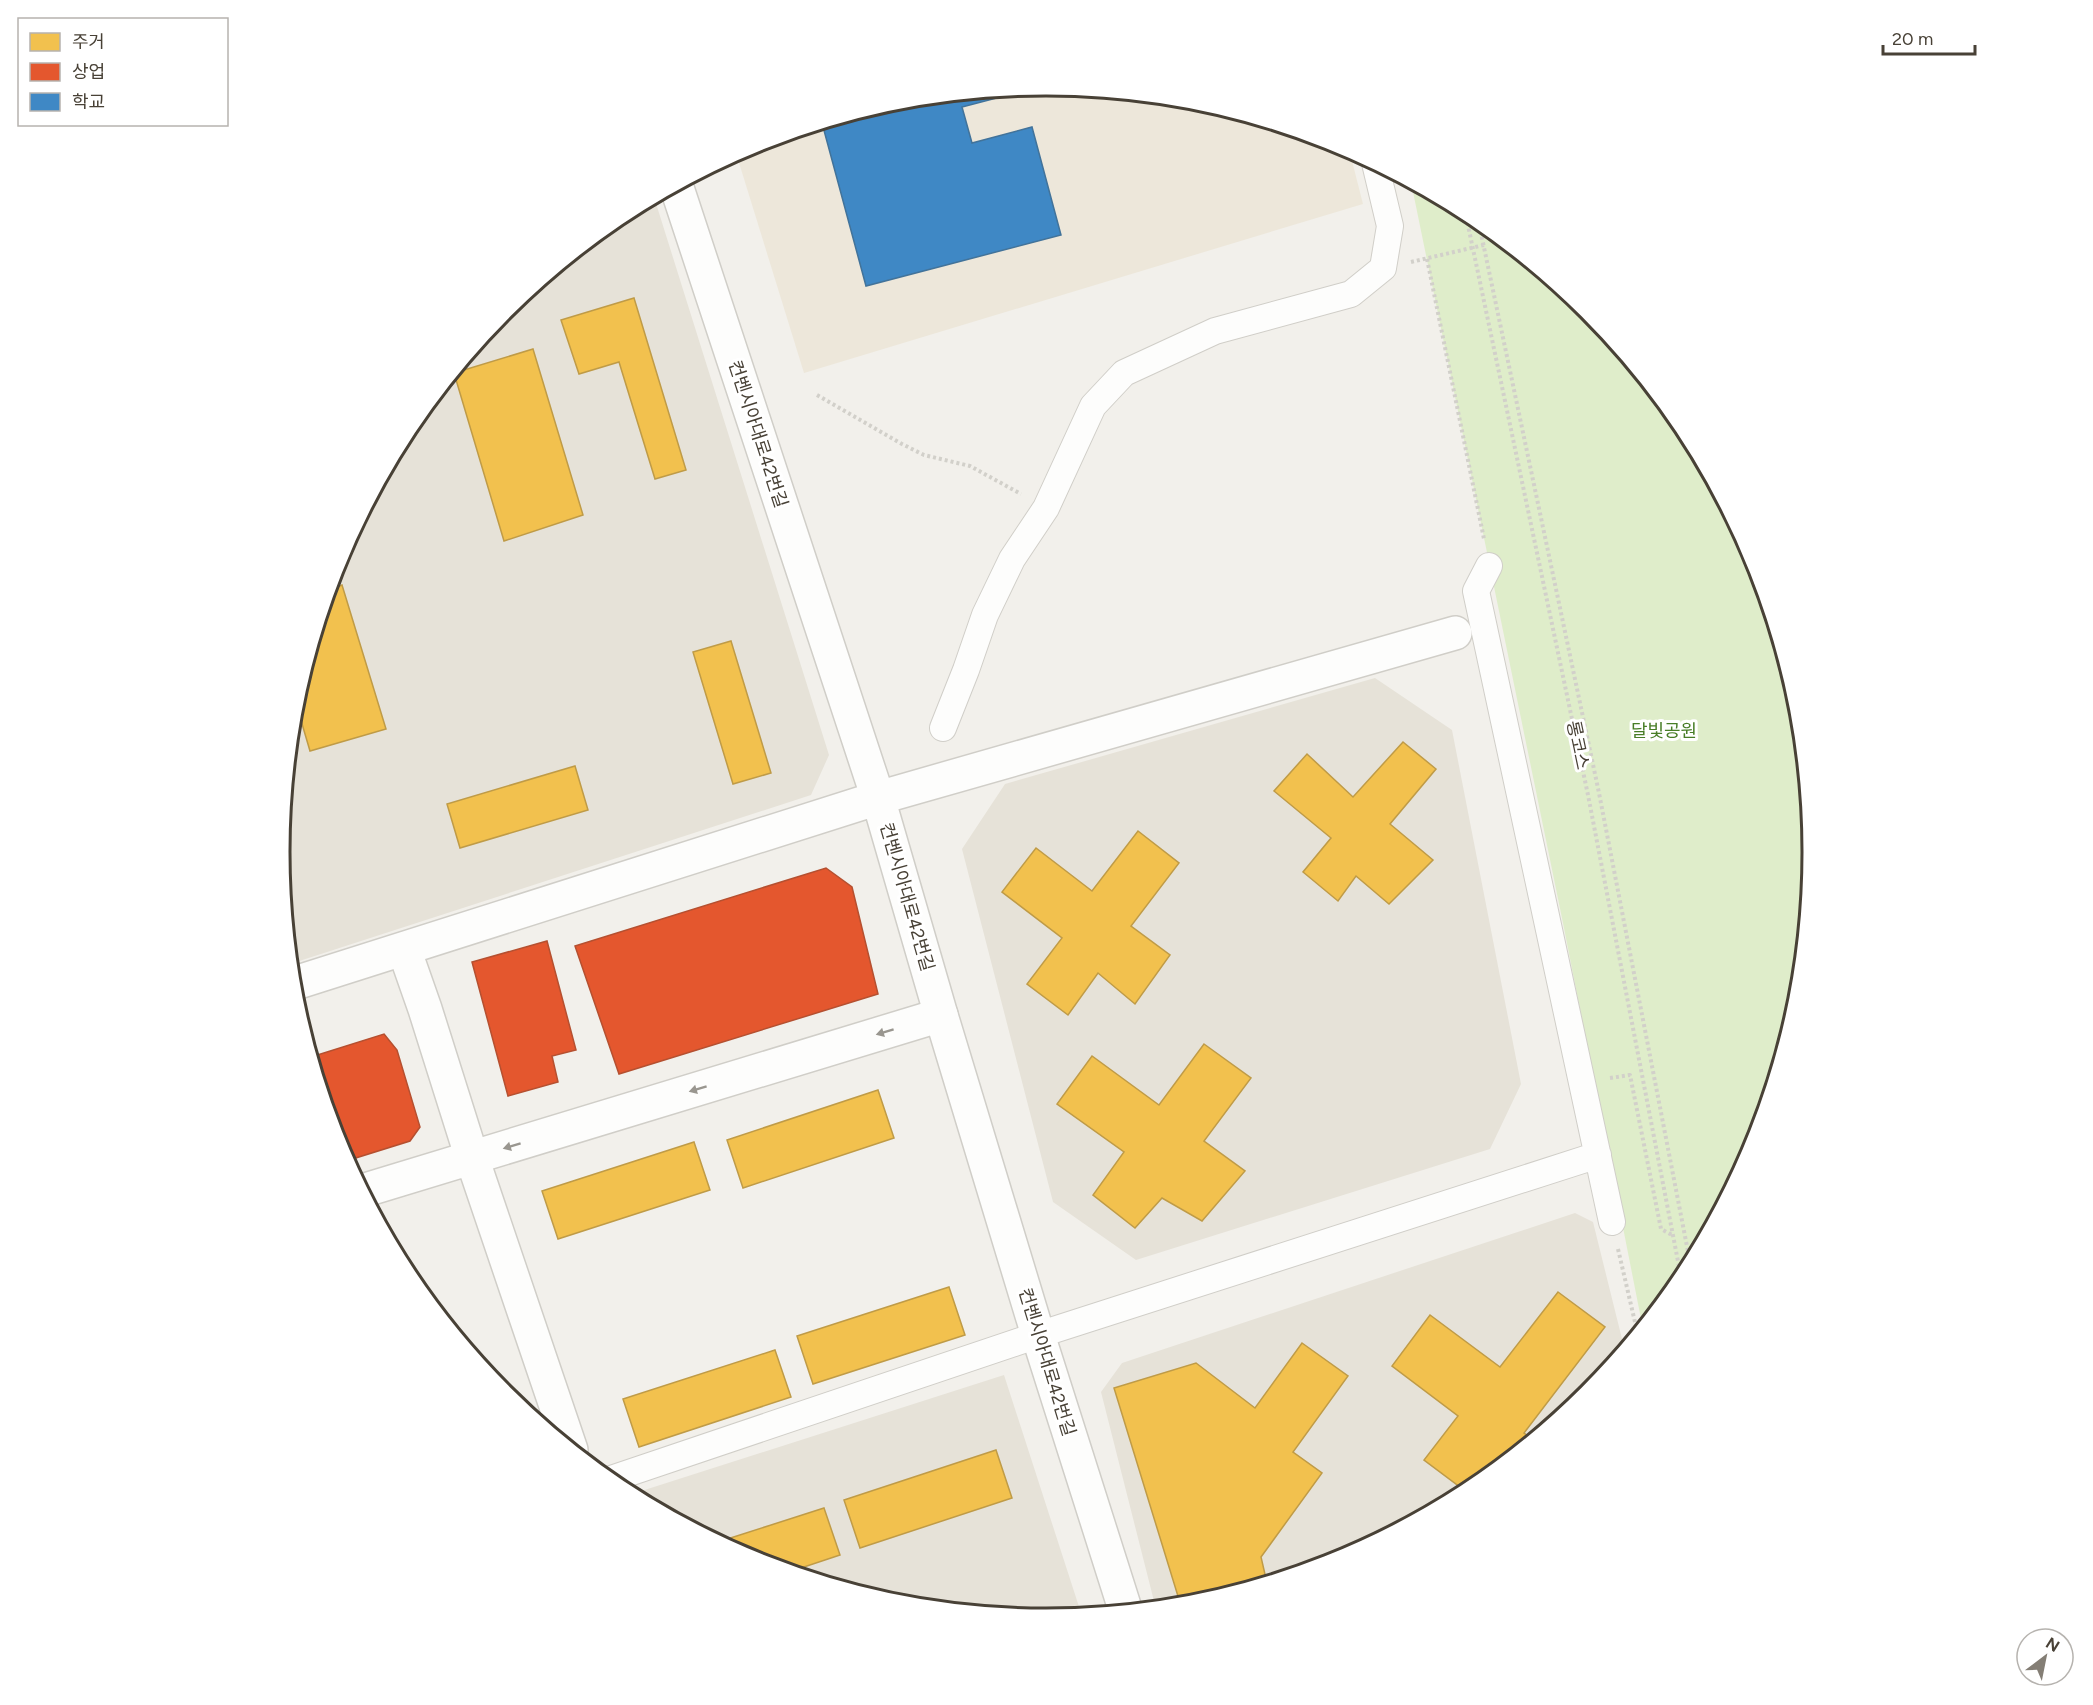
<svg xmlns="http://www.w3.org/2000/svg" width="2093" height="1705" viewBox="0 0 2093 1705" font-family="Figtree,'Noto Sans KR',sans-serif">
	<rect width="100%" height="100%" fill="#f2f0eb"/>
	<path fill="#e6e2d8" d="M 654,197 L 829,755 L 811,795 L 290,964 L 280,852 L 294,703 L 338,559 L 409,426 L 504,310 L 621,215 Z
		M 1375,678 L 1452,730 L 1521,1084 L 1490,1149 L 1136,1260 L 1053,1202 L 962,849 L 1005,784 Z
		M 1575,1213 L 1593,1222 L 1625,1351 L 1589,1395 L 1472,1490 L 1340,1561 L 1196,1605 L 1156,1609 L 1101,1392 L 1122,1363 Z
		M 1004,1375 L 1082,1616 L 1046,1619 L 897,1605 L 753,1561 L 632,1497 L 632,1494 Z"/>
	<path fill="#ede7da" d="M 1047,86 L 1196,100 L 1340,144 L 1349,149 L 1363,204 L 804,373 L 736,153 L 753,144 L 897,100 Z"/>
	<path fill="#dfedca" d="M 1411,182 L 1473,215 L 1589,310 L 1684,427 L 1755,559 L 1799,703 L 1813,853 L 1799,1002 L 1755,1146 L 1684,1279 L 1643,1329 L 1563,923 Z"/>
	<path fill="#f2c14e" stroke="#bf9b47" stroke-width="1.5" d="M 634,298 L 686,470 L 655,479 L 619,362 L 579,374 L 561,320 Z
		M 533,349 L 583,515 L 504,541 L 454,373 Z
		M 342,585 L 386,729 L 310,751 L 295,700 L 329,590 Z
		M 731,641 L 771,773 L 733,784 L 693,652 Z
		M 1403,742 L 1436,769 L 1390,824 L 1433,860 L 1389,904 L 1356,876 L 1338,901 L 1303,872 L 1331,838 L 1274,791 L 1307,754 L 1353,797 Z
		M 575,766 L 588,810 L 460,848 L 447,804 Z
		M 1138,831 L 1179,863 L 1131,926 L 1170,955 L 1135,1004 L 1098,973 L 1068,1015 L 1027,984 L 1062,938 L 1002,892 L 1036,848 L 1092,891 Z
		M 1204,1044 L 1251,1078 L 1204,1141 L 1245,1171 L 1202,1221 L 1162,1198 L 1135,1228 L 1093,1195 L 1124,1152 L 1057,1104 L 1092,1056 L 1159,1105 Z
		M 878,1090 L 894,1138 L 743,1188 L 727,1140 Z
		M 694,1142 L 710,1190 L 558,1239 L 542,1191 Z
		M 949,1287 L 965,1335 L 813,1384 L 797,1336 Z
		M 1558,1292 L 1605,1327 L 1524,1433 L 1534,1440 L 1468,1493 L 1424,1460 L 1458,1416 L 1392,1366 L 1430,1315 L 1500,1367 Z
		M 1302,1343 L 1348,1376 L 1293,1452 L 1322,1473 L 1261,1557 L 1267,1583 L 1196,1605 L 1181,1606 L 1114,1388 L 1196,1363 L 1255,1408 Z
		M 775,1350 L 791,1397 L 639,1447 L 623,1399 Z
		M 996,1450 L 1012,1498 L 860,1548 L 844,1500 Z
		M 824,1508 L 840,1555 L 789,1572 L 753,1561 L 718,1542 Z
		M 1046,1608 L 1050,1619 L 1019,1617 Z"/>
	<path fill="#e4572e" stroke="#b55030" stroke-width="1.5" d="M 826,868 L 852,887 L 878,994 L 619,1074 L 575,946 Z
		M 547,941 L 576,1050 L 552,1056 L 558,1082 L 508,1096 L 472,962 Z
		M 384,1034 L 397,1050 L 420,1127 L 410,1141 L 346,1161 L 338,1146 L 311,1057 Z"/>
	<path fill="#3f88c5" stroke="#42739a" stroke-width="1.5" d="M 1011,89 L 1012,94 L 962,107 L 972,143 L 1032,127 L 1061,235 L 866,286 L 822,123 L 897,100 Z"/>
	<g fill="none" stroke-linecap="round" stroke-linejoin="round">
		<g stroke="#d0cec8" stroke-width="28">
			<path id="pedestrian" d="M 1489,566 L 1476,591 L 1612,1222
				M 943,728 L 966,670 L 985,615 L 1012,559 L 1046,508 L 1093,406 L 1124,373 L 1215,331 L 1351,294 L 1383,268 L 1390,226 L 1375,163
				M 608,1480 L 1038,1335 L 1598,1155"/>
		</g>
		<g stroke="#d0cec8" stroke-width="36">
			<path id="minor" d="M 404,949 L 425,1009 L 472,1158 L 571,1450
				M 362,1191 L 941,1015"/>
		</g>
		<g stroke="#d0cec8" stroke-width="36">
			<path id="tertiary" d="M 676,185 L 878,798 L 941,1015 L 1038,1335 L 1126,1612
				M 292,984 L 878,798 L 1455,633"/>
		</g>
		<path stroke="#d2d0ca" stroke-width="4" stroke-dasharray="3 3" stroke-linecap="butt" d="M 1465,211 L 1588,795 L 1682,1282
			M 1478,219 L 1599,793 L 1691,1267
			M 1427,259 L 1484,539
			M 1411,262 L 1484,245
			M 817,395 L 902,444 L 924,455 L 970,466 L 1021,494
			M 1610,1078 L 1630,1075 L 1661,1229 L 1672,1235
			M 1618,1249 L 1638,1335"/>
		<use href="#pedestrian" stroke="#fdfdfc" stroke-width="26"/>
		<use href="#minor" stroke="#fdfdfc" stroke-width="33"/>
		<use href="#tertiary" stroke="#fdfdfc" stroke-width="33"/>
	</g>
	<defs><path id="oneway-solid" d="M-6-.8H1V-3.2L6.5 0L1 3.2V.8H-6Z" transform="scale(1.5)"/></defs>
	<g fill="#99968f">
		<use href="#oneway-solid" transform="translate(885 1032) rotate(163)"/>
		<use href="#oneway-solid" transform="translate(698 1089) rotate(163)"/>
		<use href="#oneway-solid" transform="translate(512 1146) rotate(163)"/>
	</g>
	<g text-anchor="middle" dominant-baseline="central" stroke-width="6" stroke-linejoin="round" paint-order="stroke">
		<g font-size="18" fill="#484136" stroke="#fff">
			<text transform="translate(758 434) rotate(72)">컨벤시아대로42번길</text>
			<text transform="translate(1578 745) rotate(78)">롱코스</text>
			<text transform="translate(907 897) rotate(74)">컨벤시아대로42번길</text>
			<text transform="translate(1047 1362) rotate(73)">컨벤시아대로42번길</text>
		</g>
		<g font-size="18" fill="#487d27" stroke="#fff">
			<text x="1664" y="731">달빛공원</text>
		</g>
	</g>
	<path d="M0 0H2093V1705H0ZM290 852a756 756 0 1 1 1512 0a756 756 0 1 1-1512 0Z" fill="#fff" fill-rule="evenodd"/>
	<path fill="none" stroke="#484136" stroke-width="3" d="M290 852a756 756 0 1 1 1512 0a756 756 0 1 1-1512 0Z"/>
	<rect x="18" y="18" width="210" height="108" fill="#ffffff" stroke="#b6b3af" stroke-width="1.5"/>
	<rect x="30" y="33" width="30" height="18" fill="#f2c14e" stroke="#b6b3af" stroke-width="1.5"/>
	<text x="72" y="48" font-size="18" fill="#484136">주거</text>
	<rect x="30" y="63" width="30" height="18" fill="#e4572e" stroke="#b6b3af" stroke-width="1.5"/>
	<text x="72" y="78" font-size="18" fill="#484136">상업</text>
	<rect x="30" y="93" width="30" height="18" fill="#3f88c5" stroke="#b6b3af" stroke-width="1.5"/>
	<text x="72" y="108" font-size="18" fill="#484136">학교</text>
	<g transform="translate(2045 1657) rotate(32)"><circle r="28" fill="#ffffff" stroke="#b6b3af" stroke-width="1.5"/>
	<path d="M0-4.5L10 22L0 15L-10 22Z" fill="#847e75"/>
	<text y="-9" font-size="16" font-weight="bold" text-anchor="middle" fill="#484136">N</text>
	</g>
	<path d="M1883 45v9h92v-9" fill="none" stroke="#484136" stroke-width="3"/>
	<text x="1892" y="45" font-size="18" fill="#484136" stroke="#ffffff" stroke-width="4.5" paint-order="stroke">20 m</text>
</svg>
